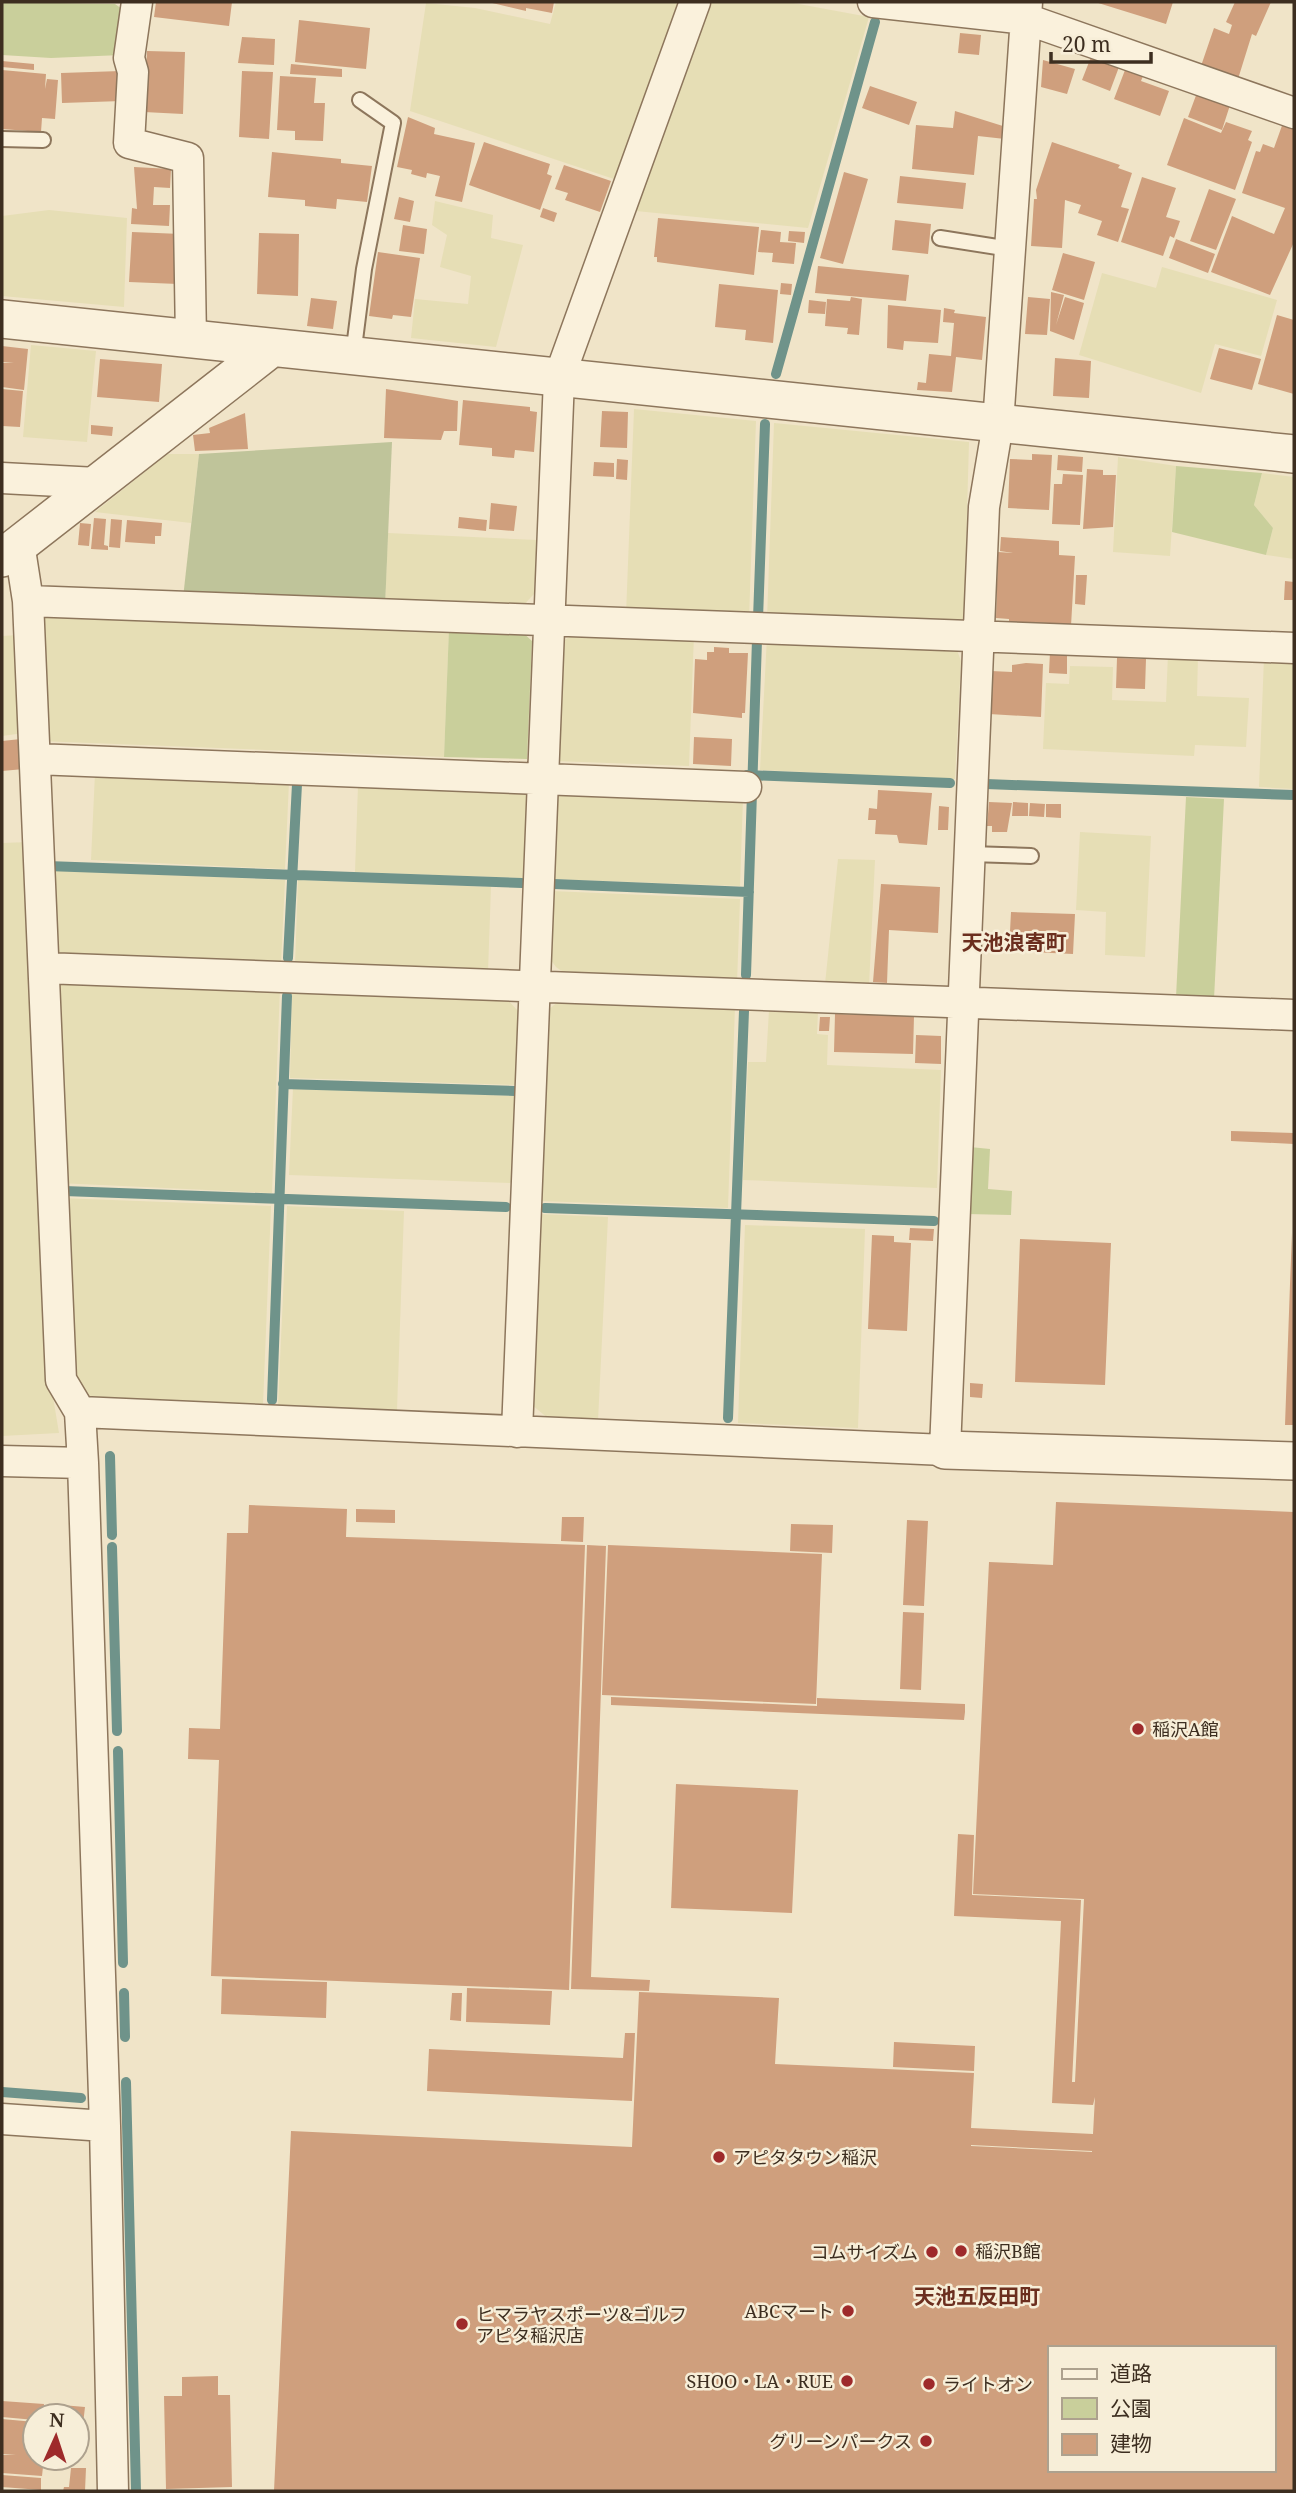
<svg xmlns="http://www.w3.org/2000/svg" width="1296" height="2493" viewBox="0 0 1296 2493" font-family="'Noto Serif','Noto Sans JP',serif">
	<rect width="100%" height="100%" fill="#f0e4c8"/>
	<path fill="#e6deb5" d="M 556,2 L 680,2 L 617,180 L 410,111 L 426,3 L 475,8 L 550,24 Z
		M 715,2 L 788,2 L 869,17 L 808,228 L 636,211 L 708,4 Z
		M 435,201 L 493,215 L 491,238 L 523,245 L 496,347 L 411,338 L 415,299 L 468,304 L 471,276 L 440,267 L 447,235 L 432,225 Z
		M 49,210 L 127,218 L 124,307 L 2,296 L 2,216 Z
		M 1162,267 L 1277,300 L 1261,356 L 1215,344 L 1201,393 L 1079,355 L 1102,273 L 1156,288 Z
		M 31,345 L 96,351 L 87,442 L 23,437 Z
		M 634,409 L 756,421 L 749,619 L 626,615 Z
		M 774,423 L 969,442 L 964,618 L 949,627 L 767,620 Z
		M 167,454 L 199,454 L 191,523 L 95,512 Z
		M 1118,457 L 1176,466 L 1170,556 L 1113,552 Z
		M 1262,473 L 1294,477 L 1294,559 L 1266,555 L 1273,528 L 1254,505 Z
		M 388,533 L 537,540 L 534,594 L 519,610 L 385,607 Z
		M 46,611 L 449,628 L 444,757 L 39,741 L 34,624 Z
		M 579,631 L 694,635 L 689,766 L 555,761 L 560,643 Z
		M 19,635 L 24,733 L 2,736 L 2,636 Z
		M 767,637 L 957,650 L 961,661 L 955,779 L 760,770 Z
		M 1168,654 L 1198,656 L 1197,696 L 1249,698 L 1246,747 L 1195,745 L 1194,756 L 1043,749 L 1046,683 L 1069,684 L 1070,666 L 1113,667 L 1112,700 L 1166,702 Z
		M 1264,657 L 1294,658 L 1294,789 L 1259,787 Z
		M 95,773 L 289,782 L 285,869 L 91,860 Z
		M 358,785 L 523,791 L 528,796 L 525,878 L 355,872 Z
		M 554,790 L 743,798 L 740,886 L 551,879 Z
		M 1080,832 L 1151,836 L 1145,957 L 1105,955 L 1106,912 L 1076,910 Z
		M 29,842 L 53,1397 L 59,1433 L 2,1436 L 2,843 Z
		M 838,859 L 875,860 L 869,986 L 825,984 Z
		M 43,870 L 285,880 L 281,964 L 62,955 L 54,951 Z
		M 298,880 L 491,887 L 488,972 L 295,965 Z
		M 551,891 L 740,899 L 737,983 L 570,977 L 556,967 L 548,956 Z
		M 62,980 L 280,988 L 272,1193 L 58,1183 L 52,989 Z
		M 292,989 L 505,997 L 520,1013 L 518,1085 L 290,1078 Z
		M 561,999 L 735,1006 L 728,1208 L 540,1201 L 547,1011 Z
		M 769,1010 L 818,1012 L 817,1034 L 828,1035 L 827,1065 L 941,1070 L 937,1188 L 743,1180 L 748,1062 L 766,1062 Z
		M 293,1088 L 520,1096 L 516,1178 L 510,1183 L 289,1175 Z
		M 60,1198 L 271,1206 L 263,1405 L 83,1397 L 68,1379 Z
		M 287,1206 L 404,1211 L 397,1410 L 278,1405 Z
		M 539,1214 L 608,1217 L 598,1421 L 549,1419 L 532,1405 Z
		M 745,1225 L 865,1229 L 858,1428 L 738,1423 Z"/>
	<path fill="#c9cf9b" d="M 2,2 L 115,4 L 125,11 L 121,55 L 51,58 L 2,55 Z
		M 1176,466 L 1262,473 L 1254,505 L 1273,528 L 1266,555 L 1172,532 Z
		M 449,628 L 521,631 L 532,641 L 527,759 L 444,757 Z
		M 1186,797 L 1224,799 L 1214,999 L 1176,997 Z
		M 970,1147 L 990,1149 L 988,1189 L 1012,1191 L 1011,1215 L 967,1214 Z"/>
	<path fill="#bfc49a" d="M 392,442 L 385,607 L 183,598 L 199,454 Z"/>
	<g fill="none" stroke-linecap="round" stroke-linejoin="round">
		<path stroke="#6f938a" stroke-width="10" d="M 776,374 L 875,22
			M 758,619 L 765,424
			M 747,775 L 950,783
			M 986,784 L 1294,795
			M 47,866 L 522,883
			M 554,884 L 749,892
			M 288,958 L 297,784
			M 746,975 L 757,640
			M 283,1084 L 515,1091
			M 64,1191 L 506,1207
			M 545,1208 L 934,1221
			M 272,1400 L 287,996
			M 728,1418 L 744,1011
			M 110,1456 L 112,1535
			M 112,1547 L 117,1731
			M 118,1751 L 123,1963
			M 124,1993 L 125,2037
			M 126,2082 L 136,2491
			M 2,2092 L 81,2098"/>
	</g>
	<path fill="#cf9f7d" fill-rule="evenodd" d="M 156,2 L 232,2 L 229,26 L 154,17 Z
		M 488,2 L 554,2 L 552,13 L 526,8 L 526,11 Z
		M 1095,2 L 1173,2 L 1166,24 Z
		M 1235,2 L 1271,2 L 1256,36 L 1252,34 L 1238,79 L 1201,66 L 1214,28 L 1229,34 L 1232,25 L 1226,22 Z
		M 299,20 L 370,28 L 366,69 L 295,62 Z
		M 960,33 L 981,35 L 979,55 L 958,53 Z
		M 242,37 L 275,39 L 274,65 L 238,63 Z
		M 147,51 L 185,52 L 183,114 L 144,112 Z
		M 1091,57 L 1119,67 L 1110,91 L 1082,80 Z
		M 1043,60 L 1075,69 L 1067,94 L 1041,87 Z
		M 2,61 L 34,64 L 34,70 L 2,67 Z
		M 291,64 L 342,69 L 342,77 L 290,74 Z
		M 2,70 L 46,74 L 45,89 L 47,79 L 58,80 L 55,119 L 42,118 L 41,132 L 2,129 Z
		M 1125,70 L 1143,76 L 1141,81 L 1169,91 L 1160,116 L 1114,99 Z
		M 121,71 L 122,101 L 62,103 L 61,73 Z
		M 242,71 L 273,72 L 269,139 L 239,137 Z
		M 280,76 L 316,78 L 314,103 L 325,103 L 323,141 L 295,140 L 295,131 L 277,130 Z
		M 870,86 L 917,102 L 909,125 L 862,108 Z
		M 1198,90 L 1231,102 L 1222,130 L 1188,117 Z
		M 955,111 L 1006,127 L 1005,139 L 978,136 L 974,175 L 912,169 L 916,125 L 953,128 Z
		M 408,117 L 435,128 L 434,134 L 475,143 L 462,202 L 435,196 L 440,176 L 427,173 L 426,178 L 411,174 L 412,170 L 397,167 Z
		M 1184,118 L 1221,133 L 1226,122 L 1252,131 L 1248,140 L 1252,142 L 1235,190 L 1167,165 Z
		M 1284,120 L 1294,123 L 1294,242 L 1270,295 L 1211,272 L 1232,216 L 1274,234 L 1285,208 L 1242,193 L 1256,151 L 1260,152 L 1263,144 L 1274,148 Z
		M 484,142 L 550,164 L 547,174 L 552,176 L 540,210 L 469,185 Z
		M 1052,142 L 1120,165 L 1118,168 L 1132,173 L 1121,207 L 1129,209 L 1118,242 L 1097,235 L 1102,221 L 1078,213 L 1081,205 L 1065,200 L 1062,248 L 1031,246 L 1034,199 L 1037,199 L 1036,190 Z
		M 272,152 L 341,159 L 341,163 L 372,166 L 367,202 L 337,199 L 336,209 L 305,206 L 305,200 L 268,197 Z
		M 564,165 L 611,181 L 600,212 L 565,200 L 568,193 L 555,189 Z
		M 134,167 L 171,169 L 170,188 L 154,187 L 153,205 L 170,205 L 169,226 L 131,224 L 132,208 L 137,209 Z
		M 844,172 L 868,179 L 843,264 L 820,258 Z
		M 900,176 L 966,183 L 963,209 L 897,203 Z
		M 1142,177 L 1176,188 L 1166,217 L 1180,221 L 1174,238 L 1170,236 L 1163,256 L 1121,242 Z
		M 1209,189 L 1236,199 L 1216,250 L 1190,241 Z
		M 399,197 L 414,201 L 410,222 L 394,219 Z
		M 543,208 L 557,213 L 554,222 L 540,217 Z
		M 658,218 L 759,227 L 754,275 L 657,262 L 657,257 L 654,257 Z
		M 895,220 L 931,224 L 928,254 L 892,250 Z
		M 403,225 L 427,229 L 424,254 L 399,251 Z
		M 761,230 L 781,232 L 780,242 L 796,243 L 794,264 L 772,262 L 773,253 L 758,252 Z
		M 789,231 L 805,232 L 804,243 L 788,241 Z
		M 132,232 L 181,234 L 178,284 L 129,282 Z
		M 259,233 L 299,234 L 298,296 L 257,294 Z
		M 1176,239 L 1215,254 L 1208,273 L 1169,258 Z
		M 378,252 L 420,258 L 411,317 L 393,315 L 392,319 L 369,316 Z
		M 1063,253 L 1095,262 L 1084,300 L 1052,290 Z
		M 818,266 L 909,275 L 906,301 L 815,293 Z
		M 781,283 L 792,284 L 791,295 L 780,294 Z
		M 719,284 L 778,290 L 773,343 L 745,340 L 746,330 L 715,327 Z
		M 1051,292 L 1064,295 L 1056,325 L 1065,297 L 1084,303 L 1074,340 L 1050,331 Z
		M 851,297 L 862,299 L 859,335 L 847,334 L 848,328 L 825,326 L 827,299 L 850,301 Z
		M 1028,297 L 1050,299 L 1047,335 L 1025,334 Z
		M 311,298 L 337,301 L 333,329 L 307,326 Z
		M 809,300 L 826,302 L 825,314 L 808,313 Z
		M 888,305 L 941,310 L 938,343 L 904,341 L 903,350 L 887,348 Z
		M 944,308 L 955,310 L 954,313 L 986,317 L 982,360 L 956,357 L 952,392 L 917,390 L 918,382 L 926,383 L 929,354 L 951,356 L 954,323 L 943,322 Z
		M 1277,315 L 1294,320 L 1294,394 L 1258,384 Z
		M 2,346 L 28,349 L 24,390 L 2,387 L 2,363 L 14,363 L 2,362 Z
		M 1219,348 L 1261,359 L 1252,390 L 1210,379 Z
		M 1055,358 L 1091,361 L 1089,398 L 1053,396 Z
		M 100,359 L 162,364 L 159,402 L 97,397 Z
		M 2,389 L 23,391 L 20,427 L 2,426 Z
		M 386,389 L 458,401 L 457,431 L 444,431 L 441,440 L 384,438 Z
		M 463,400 L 530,407 L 530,411 L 537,412 L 534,452 L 515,450 L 514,458 L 492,456 L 492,448 L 459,445 Z
		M 602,411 L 628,412 L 627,448 L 600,447 Z
		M 245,413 L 248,449 L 195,451 L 193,435 L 210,433 L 209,428 Z
		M 91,425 L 113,427 L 112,436 L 91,434 Z
		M 1032,454 L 1052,455 L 1049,510 L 1008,508 L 1010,459 L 1032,460 Z
		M 1058,455 L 1083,457 L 1082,472 L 1057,470 Z
		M 617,459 L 628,460 L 627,480 L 616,479 Z
		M 594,462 L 614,463 L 614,477 L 593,476 Z
		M 1087,469 L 1103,470 L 1103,475 L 1116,475 L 1113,527 L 1083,529 Z
		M 1063,474 L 1083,475 L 1080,525 L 1052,524 L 1054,484 L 1062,484 Z
		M 491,503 L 517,506 L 514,531 L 489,529 Z
		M 459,517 L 487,520 L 486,531 L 458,528 Z
		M 94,518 L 106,519 L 104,545 L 108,546 L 108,550 L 91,549 Z
		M 111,519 L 122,520 L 120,548 L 109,547 Z
		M 127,520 L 162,523 L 161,536 L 155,536 L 155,544 L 125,542 Z
		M 80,523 L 91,524 L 89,546 L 78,545 Z
		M 1001,537 L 1059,541 L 1059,555 L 1075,556 L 1071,626 L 1009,623 L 1009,619 L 996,618 L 998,552 L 1013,553 L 1000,551 Z
		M 1076,575 L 1087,575 L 1085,605 L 1075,604 Z
		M 1285,581 L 1294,582 L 1294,600 L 1284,600 Z
		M 714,647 L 729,648 L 729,653 L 748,653 L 745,713 L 742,713 L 742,718 L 693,713 L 695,659 L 707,660 L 707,652 L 714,652 Z
		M 1050,652 L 1067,653 L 1067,674 L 1049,673 Z
		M 1117,658 L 1146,659 L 1145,689 L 1116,688 Z
		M 1026,663 L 1043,664 L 1041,717 L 989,714 L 991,671 L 1012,672 L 1012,665 Z
		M 694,737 L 732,739 L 731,766 L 693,764 Z
		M 21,739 L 24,769 L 2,771 L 2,741 Z
		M 878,790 L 932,793 L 927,845 L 899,843 L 897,835 L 875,834 L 876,820 L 868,820 L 869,808 L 877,809 Z
		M 989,802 L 1012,803 L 1007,832 L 992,832 L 992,826 L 987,826 Z
		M 1013,802 L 1028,803 L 1028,816 L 1012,816 Z
		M 1030,803 L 1045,804 L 1044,817 L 1029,816 Z
		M 1046,804 L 1061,804 L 1061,818 L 1046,817 Z
		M 939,806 L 949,807 L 948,830 L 938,830 Z
		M 881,884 L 940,887 L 938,933 L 889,930 L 887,983 L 873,982 Z
		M 1011,912 L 1075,914 L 1073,954 L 1009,951 Z
		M 835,1014 L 914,1016 L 913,1054 L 834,1052 Z
		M 820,1017 L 830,1017 L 829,1031 L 819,1031 Z
		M 916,1035 L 941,1036 L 941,1064 L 915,1063 Z
		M 1231,1131 L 1294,1133 L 1294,1144 L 1231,1141 Z
		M 910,1228 L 934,1229 L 933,1241 L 909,1240 Z
		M 1292,1233 L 1294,1425 L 1285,1425 L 1290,1284 Z
		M 872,1235 L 894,1236 L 894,1242 L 911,1243 L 907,1331 L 868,1329 Z
		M 1020,1239 L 1111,1243 L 1105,1385 L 1015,1382 Z
		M 970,1383 L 983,1384 L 982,1398 L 970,1397 Z
		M 1056,1502 L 1294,1512 L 1294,2491 L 274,2491 L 291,2131 L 632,2147 L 639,1992 L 779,1998 L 775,2064 L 974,2073 L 971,2128 L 1093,2134 L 1095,2097 L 1093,2105 L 1052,2103 L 1061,1921 L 954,1916 L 958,1834 L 974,1835 L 972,1895 L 1081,1900 L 1072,2082 L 1075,2082 L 1084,1899 L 973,1894 L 989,1562 L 1053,1565 ZM 971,2145 L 1092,2151 L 1092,2152 L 971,2146 ZM 1049,2348 L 1273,2348 L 1273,2470 L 1049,2470 Z
		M 249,1505 L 347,1509 L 346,1537 L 585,1545 L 569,1990 L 211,1976 L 219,1760 L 188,1759 L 189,1728 L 220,1729 L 227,1533 L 248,1533 Z
		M 356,1509 L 395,1510 L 395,1523 L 356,1522 Z
		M 562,1517 L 584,1517 L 583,1542 L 561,1541 Z
		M 907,1520 L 928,1521 L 924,1606 L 903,1605 Z
		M 791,1524 L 833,1525 L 832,1553 L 790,1551 Z
		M 587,1545 L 606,1546 L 591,1977 L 650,1980 L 649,1991 L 571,1989 Z
		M 608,1545 L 822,1554 L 816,1704 L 602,1695 Z
		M 903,1612 L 924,1613 L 921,1690 L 900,1689 Z
		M 611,1697 L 817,1706 L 817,1698 L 863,1700 L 965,1704 L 965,1712 L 964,1720 L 611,1705 Z
		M 676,1784 L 798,1790 L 792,1913 L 671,1908 Z
		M 222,1979 L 327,1982 L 326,2018 L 221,2014 Z
		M 467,1988 L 552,1991 L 550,2025 L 466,2022 Z
		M 452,1993 L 462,1993 L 461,2021 L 450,2020 Z
		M 625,2033 L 635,2033 L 632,2101 L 427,2091 L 429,2049 L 623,2058 Z
		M 894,2042 L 975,2046 L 974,2071 L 893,2067 Z
		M 218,2376 L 218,2395 L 230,2395 L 232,2487 L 166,2489 L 164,2396 L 182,2396 L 182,2377 Z
		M 2,2401 L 44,2404 L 43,2416 L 35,2416 L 35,2420 L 2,2417 Z
		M 50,2404 L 85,2407 L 83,2424 L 77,2424 L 77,2416 L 49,2416 Z
		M 2,2419 L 35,2422 L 35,2458 L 44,2458 L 42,2476 L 2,2473 L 2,2455 L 16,2455 L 2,2454 Z
		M 77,2426 L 86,2426 L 84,2447 L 77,2446 Z
		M 71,2468 L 86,2468 L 85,2491 L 63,2491 L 64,2487 L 69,2487 Z
		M 2,2475 L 41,2478 L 41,2490 L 2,2487 Z"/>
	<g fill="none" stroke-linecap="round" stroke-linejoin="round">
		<g stroke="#8d765c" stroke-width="18">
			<path id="service" d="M 2,139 L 43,140
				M 940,238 L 1010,249
				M 353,356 L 364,269 L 393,123 L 360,100
				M 970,854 L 1031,856"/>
		</g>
		<g stroke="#8d765c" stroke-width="33">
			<path id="minor" d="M 137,2 L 129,58 L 133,72 L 129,143 L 188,158 L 191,340
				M 873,2 L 1026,19 L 1294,113
				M 2,478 L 97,483
				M 19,543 L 28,601 L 61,1380 L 80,1412 L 83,1463 L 105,2126 L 113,2491
				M 28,601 L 1294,648
				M 35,759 L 746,787
				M 44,968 L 1294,1015
				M 80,1412 L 945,1450 L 984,507 L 998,424 L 1027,2
				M 517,1432 L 559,378 L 695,2
				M 2,1461 L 83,1463
				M 2,2119 L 105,2126"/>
		</g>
		<g stroke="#8d765c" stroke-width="40">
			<path id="tertiary" d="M 2,319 L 1294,454
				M 2,558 L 270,349
				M 945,1450 L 1294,1461"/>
		</g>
		<use href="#service" stroke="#faf1dc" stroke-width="14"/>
		<use href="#minor" stroke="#faf1dc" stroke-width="30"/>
		<use href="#tertiary" stroke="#faf1dc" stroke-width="37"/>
	</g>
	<g fill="#9e2a2b" stroke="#f7eed8" stroke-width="2.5">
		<circle cx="1138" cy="1729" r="7"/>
		<circle cx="719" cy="2157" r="7"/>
		<circle cx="961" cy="2251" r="7"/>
		<circle cx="932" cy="2252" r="7"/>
		<circle cx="848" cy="2311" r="7"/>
		<circle cx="462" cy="2324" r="7"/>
		<circle cx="847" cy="2381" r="7"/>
		<circle cx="929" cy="2384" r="7"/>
		<circle cx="926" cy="2441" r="7"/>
	</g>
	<g text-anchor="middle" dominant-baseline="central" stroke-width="5" stroke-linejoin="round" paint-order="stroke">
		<g font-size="18" fill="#3d2e20" stroke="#f7eed8" text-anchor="start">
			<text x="1152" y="1729">稲沢A館</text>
			<text x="733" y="2157">アピタタウン稲沢</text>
			<text x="975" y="2251">稲沢B館</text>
			<text x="918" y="2252" text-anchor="end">コムサイズム</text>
			<text x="834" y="2311" text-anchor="end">ABCマート</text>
			<text x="476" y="2314">ヒマラヤスポーツ&amp;ゴルフ<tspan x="476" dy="21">アピタ稲沢店</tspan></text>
			<text x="833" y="2381" text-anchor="end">SHOO・LA・RUE</text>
			<text x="943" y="2384">ライトオン</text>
			<text x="912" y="2441" text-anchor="end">グリーンパークス</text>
		</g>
		<g font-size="21" font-weight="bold" fill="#6b2e1e" stroke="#f7eed8">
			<text x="1014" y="942">天池浪寄町</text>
			<text x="977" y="2296">天池五反田町</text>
		</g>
	</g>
	<rect width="1296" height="2493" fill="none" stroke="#3d2e20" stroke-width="7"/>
	<rect x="1048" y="2346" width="228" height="126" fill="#f7eed8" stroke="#ada18e" stroke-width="2"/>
	<rect x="1062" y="2369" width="35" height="10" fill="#faf1dc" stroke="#ada18e" stroke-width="2"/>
	<text x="1110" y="2381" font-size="21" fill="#3d2e20">道路</text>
	<rect x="1062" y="2398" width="35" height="21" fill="#c9cf9b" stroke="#ada18e" stroke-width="2"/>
	<text x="1110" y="2416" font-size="21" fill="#3d2e20">公園</text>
	<rect x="1062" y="2434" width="35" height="21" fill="#cf9f7d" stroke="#ada18e" stroke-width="2"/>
	<text x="1110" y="2451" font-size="21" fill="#3d2e20">建物</text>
	<g transform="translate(56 2437) rotate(3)"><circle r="33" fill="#f7eed8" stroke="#ada18e" stroke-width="2"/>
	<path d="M0-5L12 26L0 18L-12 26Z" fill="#9e2a2b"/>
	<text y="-10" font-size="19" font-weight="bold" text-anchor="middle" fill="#3d2e20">N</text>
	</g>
	<path d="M1051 52v10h100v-10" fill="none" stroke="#3d2e20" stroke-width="3.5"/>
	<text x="1062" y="52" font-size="21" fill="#3d2e20" stroke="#f7eed8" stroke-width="5" paint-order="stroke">20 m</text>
</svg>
